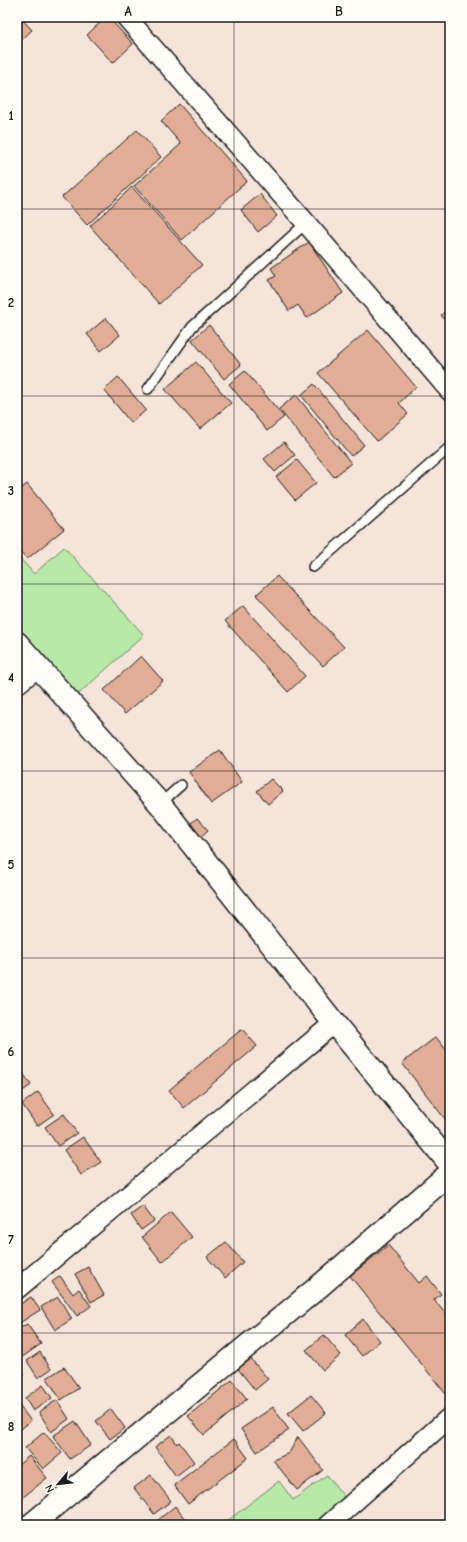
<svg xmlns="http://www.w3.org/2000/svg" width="467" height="1542" viewBox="0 0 467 1542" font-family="'Comic Neue',sans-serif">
	<rect width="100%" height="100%" fill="#f5e4da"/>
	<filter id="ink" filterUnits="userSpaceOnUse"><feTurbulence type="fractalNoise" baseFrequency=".025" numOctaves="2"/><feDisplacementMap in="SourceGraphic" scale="8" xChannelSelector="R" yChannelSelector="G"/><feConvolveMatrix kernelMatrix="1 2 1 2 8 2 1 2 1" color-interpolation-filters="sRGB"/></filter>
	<g filter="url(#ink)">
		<path fill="#b9e9a9" stroke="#6a8262" d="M 64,547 L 144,635 L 72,700 L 17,634 L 17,555 L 34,574 Z
			M 327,1475 L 346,1499 L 312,1525 L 222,1525 L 279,1481 L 293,1500 Z"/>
		<path fill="#e2ad96" stroke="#1c1c1c" d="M 17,17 L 20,17 L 32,30 L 17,44 Z
			M 106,17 L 108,17 L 133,44 L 113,63 L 87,35 Z
			M 179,104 L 247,181 L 182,240 L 134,186 L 181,144 L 161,121 Z
			M 137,130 L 161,157 L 87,225 L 62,197 Z
			M 132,187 L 202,265 L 159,304 L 90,226 Z
			M 260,194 L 277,216 L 258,232 L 241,210 Z
			M 309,242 L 343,293 L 307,318 L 298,305 L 289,311 L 269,280 L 276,276 L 271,268 Z
			M 450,307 L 450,326 L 441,315 Z
			M 106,318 L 120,335 L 101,351 L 87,334 Z
			M 209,325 L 241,365 L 224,379 L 192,340 Z
			M 368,330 L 416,387 L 399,403 L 408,414 L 377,441 L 318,373 Z
			M 196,362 L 231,403 L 200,429 L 165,389 Z
			M 245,371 L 284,417 L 267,431 L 229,384 Z
			M 118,377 L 146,410 L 131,423 L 104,390 Z
			M 314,384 L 364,445 L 351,456 L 301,395 Z
			M 296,395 L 351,463 L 334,477 L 279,409 Z
			M 284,442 L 295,455 L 275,472 L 264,459 Z
			M 297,460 L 316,483 L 295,500 L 276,477 Z
			M 27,484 L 64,529 L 27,559 L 17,547 L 17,492 Z
			M 277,576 L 344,647 L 323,666 L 256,595 Z
			M 243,606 L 305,676 L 288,692 L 225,621 Z
			M 141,656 L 163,681 L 125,714 L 104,690 Z
			M 220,750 L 242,782 L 211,804 L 189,772 Z
			M 271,779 L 283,791 L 268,804 L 257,791 Z
			M 197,818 L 208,830 L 196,841 L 184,829 Z
			M 242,1029 L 257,1046 L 184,1108 L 169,1090 Z
			M 436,1037 L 450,1055 L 450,1115 L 445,1119 L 402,1063 Z
			M 17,1066 L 18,1066 L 31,1085 L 17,1095 Z
			M 38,1092 L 54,1114 L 37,1126 L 22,1104 Z
			M 64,1114 L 77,1133 L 58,1146 L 45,1127 Z
			M 83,1137 L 101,1162 L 81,1175 L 64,1150 Z
			M 143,1206 L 154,1221 L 141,1230 L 131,1215 Z
			M 171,1212 L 192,1237 L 162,1262 L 142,1237 Z
			M 226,1242 L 243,1262 L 225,1278 L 207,1257 Z
			M 388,1245 L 419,1283 L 427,1276 L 441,1294 L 434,1300 L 450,1319 L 450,1399 L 350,1276 Z
			M 88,1267 L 104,1295 L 91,1302 L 75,1274 Z
			M 60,1276 L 73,1294 L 79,1289 L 91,1306 L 77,1316 L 52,1282 Z
			M 31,1297 L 40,1310 L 18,1324 L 17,1306 Z
			M 58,1297 L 72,1319 L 55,1330 L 41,1307 Z
			M 363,1319 L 380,1341 L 362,1356 L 345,1335 Z
			M 27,1324 L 41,1344 L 18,1360 L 17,1330 Z
			M 324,1335 L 341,1355 L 323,1370 L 306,1350 Z
			M 40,1352 L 51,1369 L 38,1378 L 27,1361 Z
			M 251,1359 L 268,1379 L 255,1390 L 238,1369 Z
			M 17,1364 L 24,1375 L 17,1380 Z
			M 64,1367 L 79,1388 L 61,1400 L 47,1378 Z
			M 232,1380 L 247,1399 L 204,1435 L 188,1416 Z
			M 43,1385 L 52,1398 L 33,1411 L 25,1398 Z
			M 311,1395 L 326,1413 L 303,1431 L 288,1413 Z
			M 57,1400 L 69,1419 L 51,1432 L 39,1412 Z
			M 17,1403 L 31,1421 L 17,1432 Z
			M 273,1407 L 289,1430 L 257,1452 L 241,1429 Z
			M 111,1409 L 125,1428 L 110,1439 L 96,1421 Z
			M 75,1421 L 91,1445 L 70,1459 L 53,1436 Z
			M 44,1432 L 62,1453 L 43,1469 L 25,1448 Z
			M 171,1435 L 177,1444 L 179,1442 L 194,1462 L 176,1476 L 155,1447 Z
			M 298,1437 L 323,1470 L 297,1490 L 273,1460 L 289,1453 Z
			M 234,1439 L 248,1458 L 188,1504 L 174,1485 Z
			M 29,1456 L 47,1478 L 22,1498 L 17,1492 L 17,1466 Z
			M 151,1475 L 171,1501 L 154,1514 L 134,1488 Z
			M 175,1506 L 185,1519 L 177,1525 L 152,1525 Z"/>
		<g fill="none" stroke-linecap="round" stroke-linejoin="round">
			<g stroke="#1c1c1c" stroke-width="12">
				<path id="lane" d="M 148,389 L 192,327 L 306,223
					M 313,567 L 450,447
					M 160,804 L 181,785"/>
			</g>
			<g stroke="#1c1c1c" stroke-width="22">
				<path id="street" d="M 126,17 L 306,223 L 450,391
					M 17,684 L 38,667
					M 17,1289 L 334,1023
					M 328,1525 L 450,1417"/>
			</g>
			<g stroke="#1c1c1c" stroke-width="25">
				<path id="secondary" d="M 17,643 L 160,804 L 334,1023 L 450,1164
					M 31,1525 L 322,1284 L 450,1173"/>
			</g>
			<use href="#lane" stroke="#fdfcf7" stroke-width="9"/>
			<use href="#street" stroke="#fdfcf7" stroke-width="19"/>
			<use href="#secondary" stroke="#fdfcf7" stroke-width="22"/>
		</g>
	</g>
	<path fill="none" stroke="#1c1c1c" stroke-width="1" stroke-opacity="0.55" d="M 234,17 L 234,1525M 17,209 L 450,209M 17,396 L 450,396M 17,584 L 450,584M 17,771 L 450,771M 17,958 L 450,958M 17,1146 L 450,1146M 17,1333 L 450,1333"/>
	<rect width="467" height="1542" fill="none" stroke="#fdfcf7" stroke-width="44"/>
	<g transform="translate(58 1484) rotate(242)" stroke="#fdfcf7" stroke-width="3" paint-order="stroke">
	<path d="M0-3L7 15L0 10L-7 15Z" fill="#1c1c1c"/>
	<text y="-6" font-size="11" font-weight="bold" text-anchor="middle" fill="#1c1c1c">N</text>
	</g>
	<rect x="22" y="22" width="423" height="1498" fill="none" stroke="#1c1c1c" stroke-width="1.5"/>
	<g font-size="13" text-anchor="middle" font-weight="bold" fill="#1c1c1c">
		<text x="128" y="16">A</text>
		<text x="339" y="16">B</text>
		<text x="11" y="120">1</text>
		<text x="11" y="307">2</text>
		<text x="11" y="495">3</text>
		<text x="11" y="682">4</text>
		<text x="11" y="869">5</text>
		<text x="11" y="1056">6</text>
		<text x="11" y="1244">7</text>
		<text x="11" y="1431">8</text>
	</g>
</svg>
